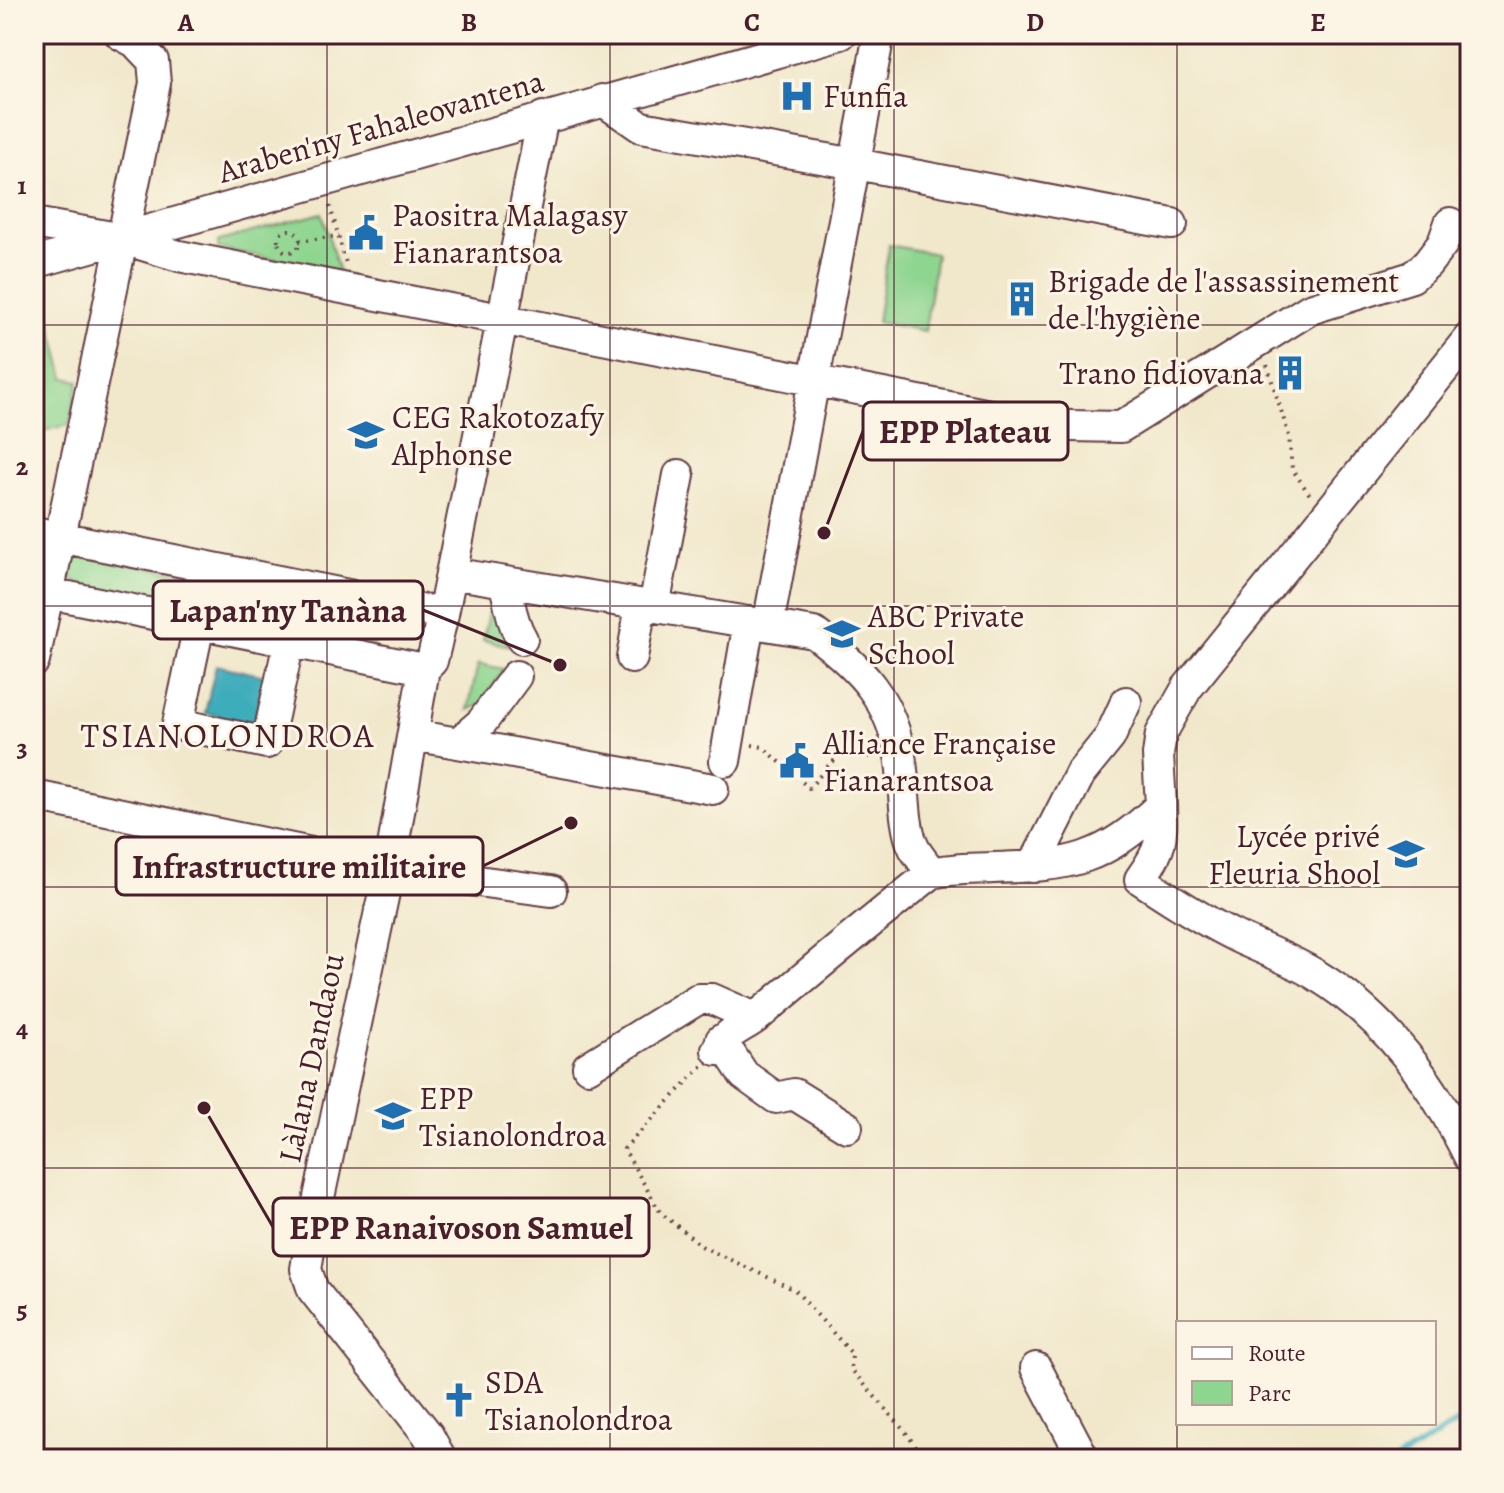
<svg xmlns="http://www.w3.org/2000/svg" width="1504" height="1493" viewBox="0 0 1504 1493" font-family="Alegreya,serif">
	<rect width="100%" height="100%" fill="#fcf5e5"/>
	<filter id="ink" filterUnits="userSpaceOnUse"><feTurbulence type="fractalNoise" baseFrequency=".0125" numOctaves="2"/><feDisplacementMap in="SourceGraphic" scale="16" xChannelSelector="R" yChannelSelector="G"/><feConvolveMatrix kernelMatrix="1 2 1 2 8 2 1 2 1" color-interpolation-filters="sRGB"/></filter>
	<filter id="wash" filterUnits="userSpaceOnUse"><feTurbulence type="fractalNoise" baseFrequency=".006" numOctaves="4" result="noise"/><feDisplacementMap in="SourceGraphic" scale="32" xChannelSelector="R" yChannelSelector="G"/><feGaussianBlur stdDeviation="1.8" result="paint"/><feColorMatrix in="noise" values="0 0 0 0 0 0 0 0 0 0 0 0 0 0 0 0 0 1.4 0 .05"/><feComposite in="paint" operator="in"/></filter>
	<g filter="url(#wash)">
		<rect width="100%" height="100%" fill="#f1e8cc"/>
		<path fill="#8ed590" stroke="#6c7a5e" stroke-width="2" d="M 322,213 L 339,272 L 218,248 L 219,241 Z
			M 889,245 L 936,254 L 925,331 L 877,322 Z
			M 47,307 L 65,378 L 79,381 L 69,425 L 34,433 L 34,311 Z
			M 78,554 L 192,575 L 197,582 L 192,604 L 183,606 L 78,584 L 72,579 L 69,565 Z
			M 242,589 L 371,616 C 381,627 382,634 373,646 L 234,617 L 227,611 L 227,597 L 233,590 Z
			M 493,594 L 509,646 L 483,640 Z
			M 478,664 L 504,669 L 480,705 L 468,710 Z"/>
		<path fill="#3eacbb" stroke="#446673" stroke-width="2" d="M 216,665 L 265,676 L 254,724 L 205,713 Z"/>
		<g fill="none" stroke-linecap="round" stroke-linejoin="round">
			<path stroke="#3eacbb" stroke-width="6" d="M 1398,1459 L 1470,1415"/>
		</g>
	</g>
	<g filter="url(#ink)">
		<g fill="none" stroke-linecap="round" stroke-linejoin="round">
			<g stroke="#633d43" stroke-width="34">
				<path id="minor" d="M 602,100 L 641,127 L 856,164 L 1172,224
					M 34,223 L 123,239 L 179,256 L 990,415 L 1071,426 L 1121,427 L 1310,309 L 1412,277 L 1427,264 L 1443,243 L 1450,223
					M 34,263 L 841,34
					M 34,532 L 443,614
					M 211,568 L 178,724 L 267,743 L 289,642
					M 451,573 L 814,633 C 861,668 893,701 901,762 C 905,786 903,826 914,848 C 919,857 926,865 932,873
					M 504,582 C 510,601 511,622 522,639
					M 34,590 L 424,669 L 432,661 L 443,614 L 543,117
					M 654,607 L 679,475
					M 768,625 L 879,34
					M 632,658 L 641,605
					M 34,661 L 155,83 L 153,61 L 135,42 L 120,34
					M 424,669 L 389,869 L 314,1221 L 306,1269 L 313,1290 L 428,1435 L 441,1459
					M 413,735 L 713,789
					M 459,742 L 482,722 L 516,676
					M 725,761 L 749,622
					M 34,796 L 389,869 L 551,891
					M 1161,805 C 1162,841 1162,849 1140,879 C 1172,900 1204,921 1239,938 C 1265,950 1292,960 1316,975 C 1387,1018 1434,1085 1470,1158
					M 1033,867 L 1080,774 L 1110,737 L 1126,702
					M 721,1040 L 744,1075 L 776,1098 L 794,1094 L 847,1127
					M 717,1050 C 725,1032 745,1027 759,1015 C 816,967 873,919 932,873 C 952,868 972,869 993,868 C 1071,866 1103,861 1161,805 L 1158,755 L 1161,734 L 1187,688 L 1470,337
					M 588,1067 L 698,999 L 712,999 L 755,1018
					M 1036,1368 L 1084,1459"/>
			</g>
			<path stroke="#633d43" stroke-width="4" stroke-dasharray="2 6" stroke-linecap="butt" d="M 330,206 L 346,263
				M278 241a11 11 0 1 1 22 0a11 11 0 1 1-22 0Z
				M 299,241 L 339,236
				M 1267,365 L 1289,436 L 1292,469 L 1310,495
				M 752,745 L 763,747 L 809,788 L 823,772
				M 827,767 L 845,751 C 854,751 859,758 867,758 L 873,753
				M 702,1066 L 624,1149 L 660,1212 L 703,1247 L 795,1290 L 852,1354 L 851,1369 L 907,1434 L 924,1459"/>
			<use href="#minor" stroke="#fff" stroke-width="30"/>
		</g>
	</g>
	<path fill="none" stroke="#4a1f2b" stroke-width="2" stroke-opacity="0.55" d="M 327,34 L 327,1459M 610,34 L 610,1459M 894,34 L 894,1459M 1177,34 L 1177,1459M 34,325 L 1470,325M 34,606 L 1470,606M 34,887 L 1470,887M 34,1168 L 1470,1168"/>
	<defs>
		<g id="hospital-bare" transform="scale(2.76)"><path d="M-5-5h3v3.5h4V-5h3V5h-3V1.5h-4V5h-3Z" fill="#1f6fb2" stroke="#fcf5e5" stroke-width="2.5" paint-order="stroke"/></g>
		<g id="civic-bare" transform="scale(2.76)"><path d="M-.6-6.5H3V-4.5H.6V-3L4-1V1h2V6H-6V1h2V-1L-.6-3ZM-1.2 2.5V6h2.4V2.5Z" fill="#1f6fb2" stroke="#fcf5e5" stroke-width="2.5" paint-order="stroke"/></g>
		<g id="building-bare" transform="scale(2.76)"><path d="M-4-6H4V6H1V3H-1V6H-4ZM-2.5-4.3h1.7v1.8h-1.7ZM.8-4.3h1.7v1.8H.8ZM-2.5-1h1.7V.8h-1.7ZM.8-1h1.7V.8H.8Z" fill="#1f6fb2" stroke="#fcf5e5" stroke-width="2.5" paint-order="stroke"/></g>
		<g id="school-bare" transform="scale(2.76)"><path d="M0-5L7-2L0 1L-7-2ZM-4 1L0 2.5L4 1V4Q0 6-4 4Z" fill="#1f6fb2" stroke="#fcf5e5" stroke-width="2.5" paint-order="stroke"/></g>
		<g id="church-bare" transform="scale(2.76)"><path d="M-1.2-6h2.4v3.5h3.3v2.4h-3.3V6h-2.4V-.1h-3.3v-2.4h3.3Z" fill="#1f6fb2" stroke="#fcf5e5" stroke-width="2.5" paint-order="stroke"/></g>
	</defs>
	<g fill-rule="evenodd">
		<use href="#hospital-bare" x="797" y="96"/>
		<use href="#civic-bare" x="366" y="233"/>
		<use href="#building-bare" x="1022" y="299"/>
		<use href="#building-bare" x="1290" y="373"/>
		<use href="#school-bare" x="366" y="435"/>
		<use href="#school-bare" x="842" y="634"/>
		<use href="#civic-bare" x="797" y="761"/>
		<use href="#school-bare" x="1406" y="854"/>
		<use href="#school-bare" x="393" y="1116"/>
		<use href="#church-bare" x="459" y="1400"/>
	</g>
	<g text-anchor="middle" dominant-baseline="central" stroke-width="6" stroke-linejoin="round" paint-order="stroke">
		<g font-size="32" fill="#4a1f2b" stroke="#fcf5e5" text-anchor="start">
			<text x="823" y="96">Funfia</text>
			<text x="392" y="215">Paositra Malagasy<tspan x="392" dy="37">Fianarantsoa</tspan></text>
			<text x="1048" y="281">Brigade de l'assassinement<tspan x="1048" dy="37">de l'hygiène</tspan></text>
			<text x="1264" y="373" text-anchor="end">Trano fidiovana</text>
			<text x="392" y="417">CEG Rakotozafy<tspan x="392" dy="37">Alphonse</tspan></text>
			<text x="868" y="616">ABC Private<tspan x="868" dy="37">School</tspan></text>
			<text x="823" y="743">Alliance Française<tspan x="823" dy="37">Fianarantsoa</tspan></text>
			<text x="1380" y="836" text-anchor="end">Lycée privé<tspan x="1380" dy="37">Fleuria Shool</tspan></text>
			<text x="419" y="1098">EPP<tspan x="419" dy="37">Tsianolondroa</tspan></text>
			<text x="485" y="1382">SDA<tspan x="485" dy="37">Tsianolondroa</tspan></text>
		</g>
		<g font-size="32" fill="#4a1f2b" stroke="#fcf5e5">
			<text transform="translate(381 126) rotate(-16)">Araben'ny Fahaleovantena</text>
			<text transform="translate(311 1058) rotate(-78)">Làlana Dandaou</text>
		</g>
		<g font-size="34" letter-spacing="2" fill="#4a1f2b" stroke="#fcf5e5">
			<text x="228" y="735">TSIANOLONDROA</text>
		</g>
	</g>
	<path fill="none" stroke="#4a1f2b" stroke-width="3" d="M824 533L863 431M560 665L423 610M571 823L483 866M204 1108L273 1227"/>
	<g fill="#4a1f2b" stroke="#fcf5e5" stroke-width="3">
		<circle cx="824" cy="533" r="8"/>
		<circle cx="560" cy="665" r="8"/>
		<circle cx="571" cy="823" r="8"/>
		<circle cx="204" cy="1108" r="8"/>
	</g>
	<g fill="#fcf5e5" stroke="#4a1f2b" stroke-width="3">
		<rect x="863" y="402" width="205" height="58" rx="8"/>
		<rect x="153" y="581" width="270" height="58" rx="8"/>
		<rect x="116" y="837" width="367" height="58" rx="8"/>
		<rect x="273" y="1198" width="376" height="58" rx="8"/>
	</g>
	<g font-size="34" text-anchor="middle" font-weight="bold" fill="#4a1f2b">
		<text x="965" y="443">EPP Plateau</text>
		<text x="288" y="622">Lapan'ny Tanàna</text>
		<text x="299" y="878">Infrastructure militaire</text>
		<text x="461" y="1239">EPP Ranaivoson Samuel</text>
	</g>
	<rect width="1504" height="1493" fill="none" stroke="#fcf5e5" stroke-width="88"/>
	<rect x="1176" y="1321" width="260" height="104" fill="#fcf5e5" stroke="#b59f9b" stroke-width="2"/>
	<rect x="1192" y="1347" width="40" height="12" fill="#ffffff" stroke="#b59f9b" stroke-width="2"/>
	<text x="1248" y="1361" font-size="24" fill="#4a1f2b">Route</text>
	<rect x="1192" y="1381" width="40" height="24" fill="#8ed590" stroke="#b59f9b" stroke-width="2"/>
	<text x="1248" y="1401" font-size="24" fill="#4a1f2b">Parc</text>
	<rect x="44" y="44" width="1416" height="1405" fill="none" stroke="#4a1f2b" stroke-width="3"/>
	<g font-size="26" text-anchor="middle" font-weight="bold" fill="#4a1f2b">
		<text x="186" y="31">A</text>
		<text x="469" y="31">B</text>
		<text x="752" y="31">C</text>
		<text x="1035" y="31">D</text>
		<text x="1318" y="31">E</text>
		<text x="22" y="194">1</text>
		<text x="22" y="475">2</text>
		<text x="22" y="756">3</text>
		<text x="22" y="1037">4</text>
		<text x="22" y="1318">5</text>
	</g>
</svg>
